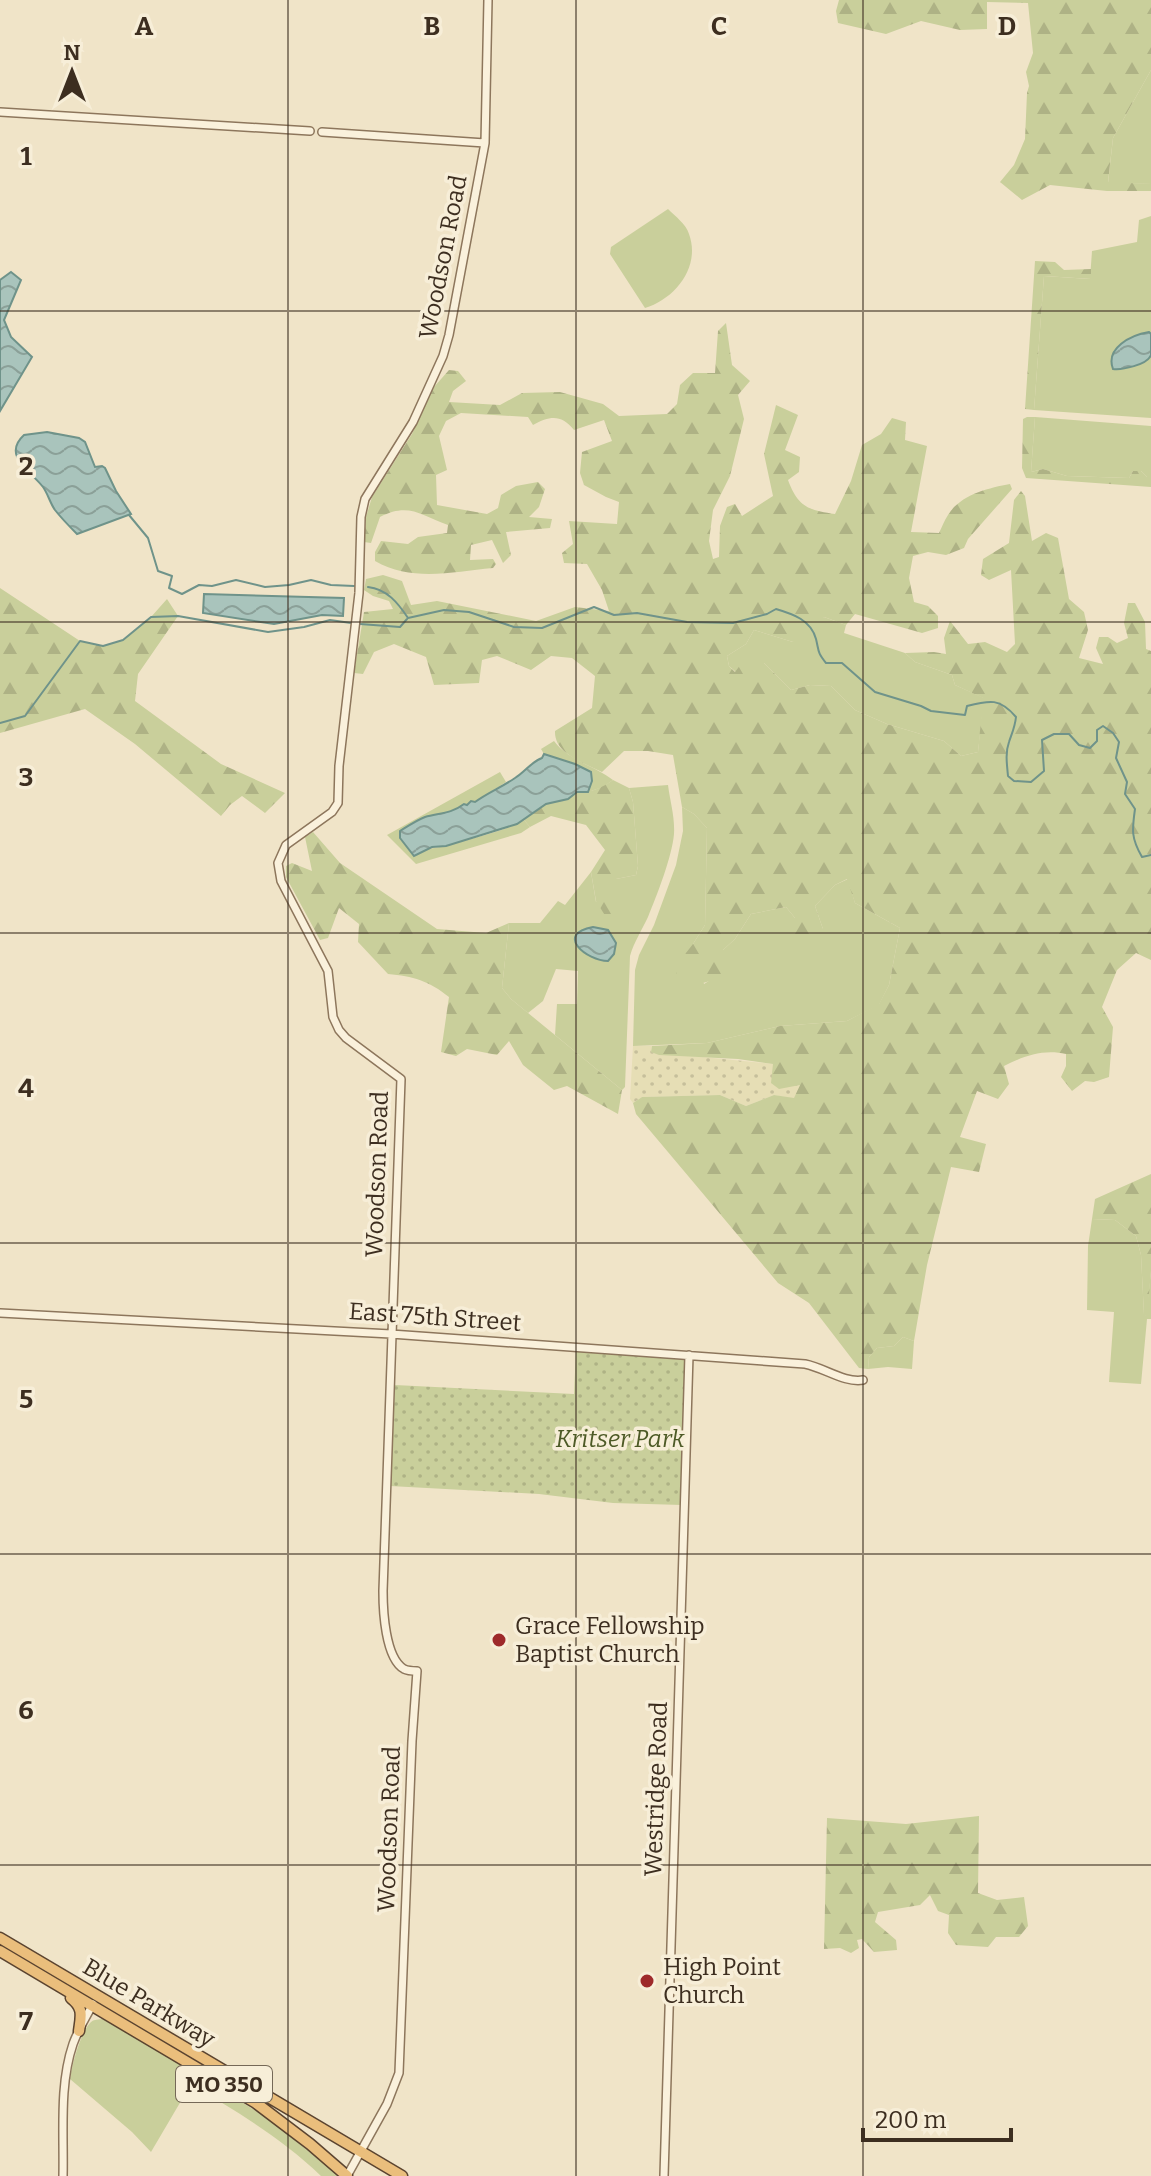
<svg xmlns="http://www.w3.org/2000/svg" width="1151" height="2176" viewBox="0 0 1151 2176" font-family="Bitter,serif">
	<defs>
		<pattern id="farmland-dots" width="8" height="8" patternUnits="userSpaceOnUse" patternTransform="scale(2)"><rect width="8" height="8" fill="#e6deb5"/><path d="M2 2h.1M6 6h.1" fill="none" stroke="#c6bf9b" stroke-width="1.8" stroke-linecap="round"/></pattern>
		<pattern id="forest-firs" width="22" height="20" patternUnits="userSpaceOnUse" patternTransform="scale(2)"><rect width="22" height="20" fill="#c9cf9b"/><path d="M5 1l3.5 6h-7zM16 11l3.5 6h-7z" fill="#aeb285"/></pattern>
		<pattern id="park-dots" width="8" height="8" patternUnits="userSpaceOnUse" patternTransform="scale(2)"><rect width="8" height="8" fill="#c9cf9b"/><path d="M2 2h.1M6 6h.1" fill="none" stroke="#aeb285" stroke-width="1.8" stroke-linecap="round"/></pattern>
		<pattern id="water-waves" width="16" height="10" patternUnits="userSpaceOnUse" patternTransform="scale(2)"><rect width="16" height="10" fill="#a9c4bc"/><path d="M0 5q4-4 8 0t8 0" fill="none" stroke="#8ba098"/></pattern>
	</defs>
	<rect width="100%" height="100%" fill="#f0e4c8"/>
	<path fill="url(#farmland-dots)" d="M 633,1046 L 652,1046 L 651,1052 L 774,1064 L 801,1084 L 794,1099 L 774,1095 L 746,1106 L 720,1095 L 642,1097 L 633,1103 L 630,1099 Z"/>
	<path fill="#c9cf9b" d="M 1151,70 L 1151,184 L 1108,183 L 1113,138 Z
		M 668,209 C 675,216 686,224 689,234 C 701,267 675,299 645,308 L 610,254 L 611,247 Z
		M 1151,216 L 1151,418 L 1034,410 L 1044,276 L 1090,279 L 1092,251 L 1137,242 L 1139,220 Z
		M 1035,417 L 1151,426 L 1151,477 L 1147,477 L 1141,471 L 1133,471 L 1129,478 L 1067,476 L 1043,469 L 1031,472 Z
		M 824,617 L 846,625 L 844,633 L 905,653 L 915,662 L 952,675 L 955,685 L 984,698 L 978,752 L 961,756 L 944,741 L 887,724 L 855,710 L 831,686 L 810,685 L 791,690 L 764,663 L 736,672 L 729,666 L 727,656 L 746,644 L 754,630 L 793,642 Z
		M 554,741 C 568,760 595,766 613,780 L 603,787 L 588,792 L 592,781 L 547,754 L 544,754 L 541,749 Z
		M 500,772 L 506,782 L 475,802 L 471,801 L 468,805 L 464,804 C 444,818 414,815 400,833 L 401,838 L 422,852 C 431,847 437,848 446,846 C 471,838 501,833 524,820 L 530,827 L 521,833 L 416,864 L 387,835 Z
		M 668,785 C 670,801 675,817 674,834 C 672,857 657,895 648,917 C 642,930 634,942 630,956 L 625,1087 L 622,1090 L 555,1035 L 557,1004 L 577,1004 L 578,971 L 556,969 L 543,1001 L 528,1013 L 511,999 L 502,988 L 509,923 L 540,923 L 558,901 L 565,905 L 591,872 L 596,902 L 616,879 L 636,875 L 638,866 L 633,802 L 629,788 Z
		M 682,807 L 694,814 L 707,828 L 705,925 L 693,944 L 704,984 L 715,977 L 723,950 L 735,939 L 751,914 L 786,907 L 795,918 L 823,929 L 815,906 L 835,885 L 848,879 L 855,903 L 900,928 L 889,985 L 879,1005 L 847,1021 L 780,1026 L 707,1043 L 633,1046 L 635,970 L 639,955 L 654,925 L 676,865 L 683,831 Z
		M 1092,1219 L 1115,1220 L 1136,1236 L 1141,1255 L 1144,1314 L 1146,1316 L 1151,1271 L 1151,1319 L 1147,1319 L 1141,1384 L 1109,1382 L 1114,1312 L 1087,1310 L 1088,1246 Z
		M 903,1337 L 914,1341 L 912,1369 L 888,1367 L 868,1369 L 869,1357 L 877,1348 L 894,1346 Z
		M 102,2019 L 112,2022 L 269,2119 L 339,2176 L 321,2176 C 282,2138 237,2112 191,2084 L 151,2152 L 132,2132 L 70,2079 C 72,2065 80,2034 90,2023 C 94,2019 96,2020 102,2019 Z"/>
	<path fill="url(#forest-firs)" d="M 839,0 L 1151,0 L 1151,70 L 1113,138 L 1108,182 L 1151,184 L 1151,191 L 1107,191 L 1050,185 L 1022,200 L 1000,182 L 1014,165 L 1025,139 L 1027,93 L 1029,86 L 1026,72 L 1033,53 L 1028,3 L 987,2 L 987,29 L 960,30 L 921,21 L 886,34 L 838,23 L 836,11 Z
		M 1035,261 L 1055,262 L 1064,270 L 1091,269 L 1091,279 L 1044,276 L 1034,410 L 1025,409 Z
		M 726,323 L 732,365 L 750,381 L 738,395 L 744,419 L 730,476 L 713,510 L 709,541 L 713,559 L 719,557 L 720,526 L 727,507 L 735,504 L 742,516 L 773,496 L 764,454 L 776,405 L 798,415 L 785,450 L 800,457 L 799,472 L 788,480 C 798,507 808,510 835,514 L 851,481 L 862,445 L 881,434 L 892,418 L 906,422 L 905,440 L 927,446 L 911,532 L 939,533 C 942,527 944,521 948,515 C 960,495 988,488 1010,484 L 1012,489 L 968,539 L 964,548 L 946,555 L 928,552 L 913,556 L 909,578 L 914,602 L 928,606 L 938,616 L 938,628 L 922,633 L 855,614 L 846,625 L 824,617 L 812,640 L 793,642 L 754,630 L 746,644 L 727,656 L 729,666 L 735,672 L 744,660 L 764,663 L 791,690 L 810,685 L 831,686 L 855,710 L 887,724 L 944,741 L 961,756 L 978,752 L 983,698 L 955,685 L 952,675 L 915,662 L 905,653 L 934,652 L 946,654 L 944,638 L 950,621 L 968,644 L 985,642 L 1007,652 L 1015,644 L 1011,570 L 989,580 L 981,575 L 983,559 L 1009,543 L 1014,500 L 1021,491 L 1025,496 L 1032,541 L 1046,533 L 1058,538 L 1069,599 L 1084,612 L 1088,630 L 1079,658 L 1103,664 L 1096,648 L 1099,637 L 1108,637 L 1117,643 L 1128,638 L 1124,623 L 1128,603 L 1135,603 L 1145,622 L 1146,649 L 1151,651 L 1151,960 L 1136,953 L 1117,970 L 1102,1007 L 1113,1027 L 1109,1077 L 1094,1082 L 1085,1081 L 1072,1091 L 1061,1077 L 1066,1066 L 1066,1054 C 1043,1049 1024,1056 1004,1066 L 1009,1084 L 998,1099 L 977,1091 L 960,1137 L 986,1144 L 979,1172 L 951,1167 L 927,1265 L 914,1341 L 903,1337 L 894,1346 L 877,1348 L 869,1357 L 868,1369 L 859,1368 L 809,1303 L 778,1283 L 636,1114 L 633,1103 L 642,1097 L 720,1095 L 746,1106 L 774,1095 L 794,1098 L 800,1085 L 779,1089 L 771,1083 L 773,1064 L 738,1059 L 659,1055 L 651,1052 L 652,1046 L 707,1043 L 780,1026 L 847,1021 L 879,1004 L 889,985 L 900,928 L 855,903 L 847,879 L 835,885 L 815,906 L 823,929 L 816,951 L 807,944 L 795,941 L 795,918 L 786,907 L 751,914 L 735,939 L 723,950 L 733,961 L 734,974 C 703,979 706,992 676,973 L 678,963 L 693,944 L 705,925 L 707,828 L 694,814 L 682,807 L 673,755 L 648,751 L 624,751 L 602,772 C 584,763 554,754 555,731 L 592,708 L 595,676 L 572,658 L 551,656 L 531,670 L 497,656 L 482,660 L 479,683 L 434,685 L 426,657 L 394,644 L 374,652 L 363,674 L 354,673 L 364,612 L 393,609 L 389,601 L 373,596 L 364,590 L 366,579 L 383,575 L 402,581 L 411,605 L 437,601 L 536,621 L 575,607 L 609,611 L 602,590 L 587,564 L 564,563 L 562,553 L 573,544 L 569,521 L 617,524 L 619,502 L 606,497 L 584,485 L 580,473 L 582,452 L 612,441 L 604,420 L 574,430 C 561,414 550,416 533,425 L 528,417 L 461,413 L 446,421 L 439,436 L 447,470 L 436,475 L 437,505 L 487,514 L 498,508 L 501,495 L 516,486 L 538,482 L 545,489 L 539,507 L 529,517 L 552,519 L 550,528 L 506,532 L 511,555 L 503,563 L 492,540 L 471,545 L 470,560 L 493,559 L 496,564 L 493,568 C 452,572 412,582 375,561 L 375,552 L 381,541 L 408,544 L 418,537 L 447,533 L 448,525 C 421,515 408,502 380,517 L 371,543 L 364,542 L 366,517 L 372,497 L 412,434 L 434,387 L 449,370 L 458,371 L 466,381 L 453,391 L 449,402 L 500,405 L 522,393 L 560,392 L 603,404 L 619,416 L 667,414 L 677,404 L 680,385 L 693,373 L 715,373 L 718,331 Z
		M 1027,417 L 1035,417 L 1031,472 L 1043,469 L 1067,476 L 1129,478 L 1133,471 L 1141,471 L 1147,477 L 1151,477 L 1151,487 L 1026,478 L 1022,468 L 1023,419 Z
		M 0,588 L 80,641 L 103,646 L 123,640 L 151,617 L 167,599 L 178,616 L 138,674 L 135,701 L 221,764 L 285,793 L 265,813 L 242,796 L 230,805 L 221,816 L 135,744 L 85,709 L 0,733 Z
		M 613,780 L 629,788 L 633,802 L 638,866 L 636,875 L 616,879 L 617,914 L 606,917 L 596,901 L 591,872 L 605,850 L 586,825 L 551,816 L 530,827 L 524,820 L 546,804 L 568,799 L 577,792 C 590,793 602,788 613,780 Z
		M 313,832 L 340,863 L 437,929 L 486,933 L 509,923 L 502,988 L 511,999 L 622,1090 L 618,1114 L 567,1086 L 554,1090 L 523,1065 L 509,1041 L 497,1055 L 467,1049 L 456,1056 L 441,1052 L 449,997 C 429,981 413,976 388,974 L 358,942 L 359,924 L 339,908 L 328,938 L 320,940 L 286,877 L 286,866 L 292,863 L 312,871 L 305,837 Z
		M 1151,1174 L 1151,1271 L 1147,1317 L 1144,1315 L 1141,1255 L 1136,1236 L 1115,1220 L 1092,1219 L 1095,1199 Z
		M 979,1816 L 978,1893 L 997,1900 L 1024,1897 L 1028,1926 L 1019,1937 L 996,1937 L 988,1947 L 956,1945 L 948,1933 L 949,1915 L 938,1911 L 930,1895 L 920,1905 L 878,1912 L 875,1922 L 896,1940 L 897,1950 L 874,1952 L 862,1939 L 857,1940 L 859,1948 L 851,1953 L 840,1948 L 824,1949 L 827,1818 L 906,1824 Z"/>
	<path fill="url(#park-dots)" d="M 576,1350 L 687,1359 L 682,1505 L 613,1503 L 539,1494 L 390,1486 L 395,1385 L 574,1394 Z"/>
	<path fill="url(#water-waves)" stroke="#6f938a" stroke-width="2" d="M 11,272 L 21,280 L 4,320 L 11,337 L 32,357 L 0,411 L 0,280 Z
		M 1149,332 L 1151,334 C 1151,339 1151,350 1151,355 C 1147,365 1122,370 1113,369 C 1105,348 1131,335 1149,332 Z
		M 47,432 L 79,438 L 85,442 L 95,467 L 102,466 L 105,468 L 116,491 L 131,514 L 77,534 C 69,526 62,519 55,510 C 50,503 48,494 43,487 C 32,472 1,456 24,435 Z
		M 204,594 L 344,598 L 343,616 L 322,615 L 274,624 L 203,613 Z
		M 544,754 L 575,764 L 591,772 L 592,781 L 588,792 L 577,792 L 568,799 L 546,804 L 517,824 L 446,846 L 432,847 L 414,856 L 400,838 L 400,831 C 408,826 417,820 425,817 C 439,813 451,814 464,804 L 467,805 L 471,801 L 475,802 C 487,793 502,787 515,778 C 525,772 531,762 542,758 Z
		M 593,927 L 608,930 L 616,943 L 614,954 L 608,961 C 587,961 554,934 593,927 Z"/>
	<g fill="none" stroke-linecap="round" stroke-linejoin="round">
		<path stroke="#6f938a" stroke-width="2" d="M 129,515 L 148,538 L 158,571 L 172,576 L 169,588 L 182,594 L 199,585 L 212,586 L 236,580 L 265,587 L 289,585 L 311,580 L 331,585 L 354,586
			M 368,587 C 387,589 398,603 408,618 L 444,610 L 469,612 L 514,627 L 542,628 L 594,607 L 614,615 L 637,613 L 687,622 L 733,623 L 767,614 L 776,609 C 793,614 811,620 816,639 C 819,651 817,652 826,663 L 842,663 L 875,692 L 921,706 L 931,711 L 965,715 L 967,706 C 990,700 1000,698 1016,717 C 1015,727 1012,733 1009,742 C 1005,753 1007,765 1008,776 L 1014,781 L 1031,782 L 1044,771 L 1042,740 L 1054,734 L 1069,734 L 1079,745 L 1090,748 L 1097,741 L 1097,730 L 1103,726 L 1113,733 L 1119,742 L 1116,758 L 1127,782 L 1125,794 L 1135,809 C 1132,830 1131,838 1142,857 L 1151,855
			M 360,624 L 400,627 L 407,619
			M 0,723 L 25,716 L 80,641 L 103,646 L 123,640 L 151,617 L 178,616 L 268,632 L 304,627 L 330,620 L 351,623"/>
		<g stroke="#8d765c" stroke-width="10">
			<path id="tertiary" d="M 0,112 L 310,131
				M 322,132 L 485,143
				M 0,1313 L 391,1334 L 805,1364 C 825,1368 844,1383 863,1380
				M 63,2176 C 64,2133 59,2085 73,2044 C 78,2030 86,2017 93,2004
				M 347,2176 L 387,2104 L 399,2073 L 412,1741 L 417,1671 C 412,1671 408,1671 404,1669 C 385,1658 383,1610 383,1591 L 401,1079 L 346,1038 L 339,1030 L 333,1017 L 328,971 L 281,881 L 278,863 L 286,845 L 332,812 L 338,803 L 339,766 L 359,593 L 361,517 L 365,499 L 413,422 L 443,356 L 449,335 L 485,143 L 488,0
				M 664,2176 L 689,1355"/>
		</g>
		<g stroke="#5b4430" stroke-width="13">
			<path id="trunk" d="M 0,1938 L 402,2176
				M 0,1951 L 256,2103 L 310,2144 L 347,2176
				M 71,1998 C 84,2008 81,2016 79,2031"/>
		</g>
		<use href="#tertiary" stroke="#faf1dc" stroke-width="7"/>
		<use href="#trunk" stroke="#eabe7c" stroke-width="10"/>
	</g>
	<path fill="none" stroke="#3d2e20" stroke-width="2" stroke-opacity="0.55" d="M 288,0 L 288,2176M 576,0 L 576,2176M 863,0 L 863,2176M 0,311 L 1151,311M 0,622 L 1151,622M 0,933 L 1151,933M 0,1243 L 1151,1243M 0,1554 L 1151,1554M 0,1865 L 1151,1865"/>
	<g fill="#9e2a2b" stroke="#f7eed8" stroke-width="3">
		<circle cx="499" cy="1640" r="8"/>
		<circle cx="647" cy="1981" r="8"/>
	</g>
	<g text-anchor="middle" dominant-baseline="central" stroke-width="7" stroke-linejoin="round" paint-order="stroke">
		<rect fill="#f7eed8" stroke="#756857" stroke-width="2" x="176" y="2066" width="96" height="36" rx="6"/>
		<g font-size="22" font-weight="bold" fill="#3d2e20">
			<text x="224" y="2084">MO 350</text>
		</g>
		<g font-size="24" fill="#3d2e20" stroke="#f7eed8">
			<text transform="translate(443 257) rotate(-79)">Woodson Road</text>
			<text transform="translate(377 1174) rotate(-88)">Woodson Road</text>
			<text transform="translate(435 1317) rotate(4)">East 75th Street</text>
			<text transform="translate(656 1789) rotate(-88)">Westridge Road</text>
			<text transform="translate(389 1829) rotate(-88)">Woodson Road</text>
			<text transform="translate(149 2003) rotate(31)">Blue Parkway</text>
		</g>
		<g font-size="24" font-style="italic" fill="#4d5a26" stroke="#f7eed8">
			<text x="620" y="1439">Kritser Park</text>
		</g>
		<g font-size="24" fill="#3d2e20" stroke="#f7eed8" text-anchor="start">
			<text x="515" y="1626">Grace Fellowship<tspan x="515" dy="28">Baptist Church</tspan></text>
			<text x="663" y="1967">High Point<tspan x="663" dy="28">Church</tspan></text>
		</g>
	</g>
	<g font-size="26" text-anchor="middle" font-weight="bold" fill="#3d2e20" stroke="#f7eed8" stroke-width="7" stroke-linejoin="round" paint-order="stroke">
		<text x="144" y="35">A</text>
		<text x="432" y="35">B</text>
		<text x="719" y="35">C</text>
		<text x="1007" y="35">D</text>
		<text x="26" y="165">1</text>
		<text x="26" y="475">2</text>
		<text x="26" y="786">3</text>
		<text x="26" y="1097">4</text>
		<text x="26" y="1408">5</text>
		<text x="26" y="1719">6</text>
		<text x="26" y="2030">7</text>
	</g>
	<g transform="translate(72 72)" stroke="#f7eed8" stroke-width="6" paint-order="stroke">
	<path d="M0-6L14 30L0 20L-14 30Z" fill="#3d2e20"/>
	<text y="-12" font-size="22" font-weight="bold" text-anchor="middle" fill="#3d2e20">N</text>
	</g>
	<path d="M863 2128v12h148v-12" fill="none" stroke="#3d2e20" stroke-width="4"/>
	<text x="875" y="2128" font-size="24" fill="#3d2e20" stroke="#f7eed8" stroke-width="6" paint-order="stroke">200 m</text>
</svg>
